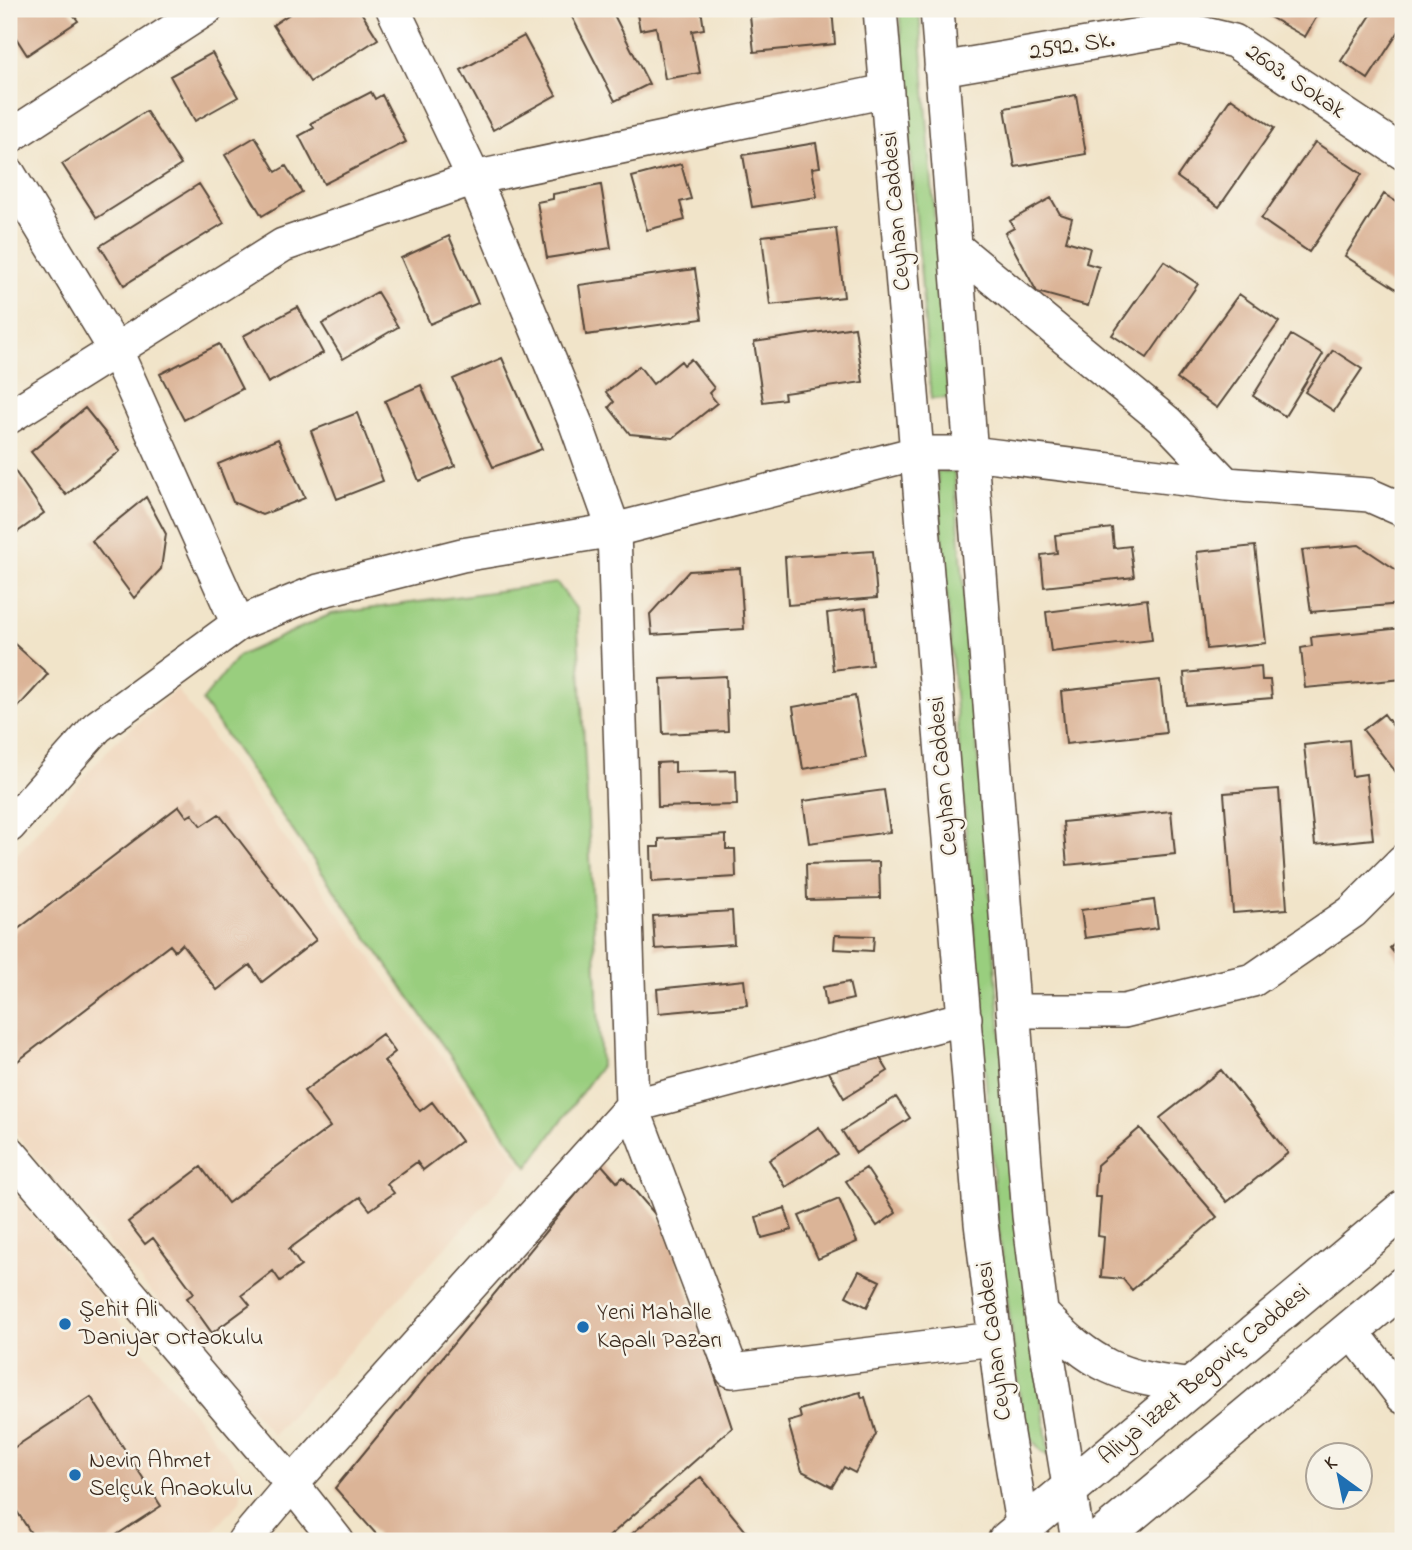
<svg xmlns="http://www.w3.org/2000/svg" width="1412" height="1550" viewBox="0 0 1412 1550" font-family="'Indie Flower',sans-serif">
	<rect width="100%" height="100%" fill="#f7f3e8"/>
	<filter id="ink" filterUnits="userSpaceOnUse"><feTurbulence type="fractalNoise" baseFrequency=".0143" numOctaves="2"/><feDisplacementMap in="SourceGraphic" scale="14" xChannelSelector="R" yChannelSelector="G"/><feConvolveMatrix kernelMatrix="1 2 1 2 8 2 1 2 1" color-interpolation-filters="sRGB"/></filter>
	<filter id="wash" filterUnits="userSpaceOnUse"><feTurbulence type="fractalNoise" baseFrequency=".00686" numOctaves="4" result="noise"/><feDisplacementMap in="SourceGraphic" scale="28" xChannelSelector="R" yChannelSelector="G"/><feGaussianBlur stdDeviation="1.57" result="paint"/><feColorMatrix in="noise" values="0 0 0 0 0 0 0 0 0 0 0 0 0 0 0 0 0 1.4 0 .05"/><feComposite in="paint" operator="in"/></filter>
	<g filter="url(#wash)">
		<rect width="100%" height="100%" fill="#f1e4c9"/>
		<path fill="#f0d6bc" d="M 177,689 L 521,1165 L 273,1435 L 9,1126 L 9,863 L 113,744 Z
			M 9,1186 L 244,1475 L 240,1501 L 205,1541 L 9,1541 Z"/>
		<path fill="#99ce7e" stroke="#6a7c4e" stroke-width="2" d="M 899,9 L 919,9 L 948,398 L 931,399 Z
			M 954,471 L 1015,1201 L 1049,1456 C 1034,1450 1027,1430 1022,1415 L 996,1207 L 937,472 Z
			M 557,583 L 577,610 L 601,1066 L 528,1167 L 202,701 L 238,656 L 331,614 Z"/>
		<g id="blocks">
			<path fill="#dbb497" d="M 9,9 L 69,9 L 78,21 L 27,55 L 9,27 Z
				M 297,9 L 359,9 L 378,39 L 310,82 L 273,25 Z
				M 568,9 L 611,9 L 649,84 L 615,101 Z
				M 636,9 L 701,9 L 704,29 L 692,31 L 700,73 L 665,79 L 656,27 L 640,30 Z
				M 813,9 L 832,9 L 835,44 L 754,52 L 750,16 Z
				M 1260,9 L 1321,9 L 1305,37 L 1259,11 Z
				M 1375,9 L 1403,9 L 1403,25 L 1368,79 L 1341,61 Z
				M 524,36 L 556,95 L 493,130 L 461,70 Z
				M 212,53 L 238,97 L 195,121 L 170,76 Z
				M 371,92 L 375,99 L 382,95 L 406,142 L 324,184 L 299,136 L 314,128 L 311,123 Z
				M 1076,95 L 1086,154 L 1015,167 L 1005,108 Z
				M 1231,98 L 1274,128 L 1219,207 L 1177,177 Z
				M 146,111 L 181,165 L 97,218 L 62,164 Z
				M 255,137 L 276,172 L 286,166 L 302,192 L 262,216 L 225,155 Z
				M 1315,142 L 1362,174 L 1309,252 L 1261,219 Z
				M 816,143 L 820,167 L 812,168 L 817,197 L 752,207 L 743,155 Z
				M 681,164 L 691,199 L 680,202 L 685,220 L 647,230 L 632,177 Z
				M 199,184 L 224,223 L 124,285 L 100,246 Z
				M 601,185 L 611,248 L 547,258 L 537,202 L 553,199 L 553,194 Z
				M 1384,194 L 1403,206 L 1403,293 L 1345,256 Z
				M 1051,198 L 1060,214 L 1072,218 L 1066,241 L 1090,248 L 1086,263 L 1099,267 L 1088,306 L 1037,292 L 1005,233 L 1014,228 L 1010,221 Z
				M 836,228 L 844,297 L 770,305 L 762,236 Z
				M 449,236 L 478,303 L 430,324 L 401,258 Z
				M 1164,261 L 1198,284 L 1147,358 L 1112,335 Z
				M 695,269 L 702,319 L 586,335 L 579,285 Z
				M 377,292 L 398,327 L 343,359 L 322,324 Z
				M 1239,294 L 1279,322 L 1217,408 L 1177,379 Z
				M 298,307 L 323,353 L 268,383 L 243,336 Z
				M 855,327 L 863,382 L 784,393 L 785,399 L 763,402 L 754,342 Z
				M 1291,335 L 1323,354 L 1285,416 L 1253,396 Z
				M 219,344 L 242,389 L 184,420 L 160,374 Z
				M 1333,350 L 1362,369 L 1334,411 L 1305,392 Z
				M 502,358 L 542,449 L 493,467 L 453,379 Z
				M 691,359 L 714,388 L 709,393 L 717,403 L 673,438 L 630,434 L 609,407 L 614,402 L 606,392 L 639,366 L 653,384 L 681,361 L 684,365 Z
				M 421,385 L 455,466 L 419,481 L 385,401 Z
				M 85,408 L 120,451 L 66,495 L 31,452 Z
				M 357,413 L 383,481 L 337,499 L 311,431 Z
				M 278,439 L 305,498 L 262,515 L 233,502 L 218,464 Z
				M 12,467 L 44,513 L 9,538 L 9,469 Z
				M 146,497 L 166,534 L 161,569 L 134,598 L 92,541 Z
				M 1112,528 L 1114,548 L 1130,546 L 1134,577 L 1044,587 L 1041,555 L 1057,553 L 1055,535 Z
				M 1359,545 L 1398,571 L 1401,604 L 1311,612 L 1302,550 Z
				M 1255,546 L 1266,643 L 1207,649 L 1197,552 Z
				M 873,551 L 877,598 L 788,605 L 785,557 Z
				M 740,568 L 744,629 L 652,635 L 650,614 L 689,571 Z
				M 1147,599 L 1152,640 L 1051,652 L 1046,612 Z
				M 866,608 L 872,665 L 833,670 L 827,613 Z
				M 1403,628 L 1403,679 L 1305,688 L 1301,648 L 1312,646 L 1311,637 Z
				M 9,639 L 48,674 L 11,715 L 9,713 Z
				M 1261,666 L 1262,680 L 1270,680 L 1272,698 L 1186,705 L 1184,673 Z
				M 726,676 L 728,731 L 663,734 L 661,679 Z
				M 1160,680 L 1166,733 L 1066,744 L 1061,691 Z
				M 855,696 L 866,758 L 803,769 L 793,707 Z
				M 1384,714 L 1393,726 L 1403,717 L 1403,781 L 1363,730 Z
				M 1349,740 L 1352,776 L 1366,774 L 1373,839 L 1315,845 L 1304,745 Z
				M 675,762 L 675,772 L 736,770 L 737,805 L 658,807 L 657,763 Z
				M 1279,789 L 1287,909 L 1233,913 L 1224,793 Z
				M 884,790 L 890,832 L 809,843 L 803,801 Z
				M 179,806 L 187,817 L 192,814 L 201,826 L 219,814 L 316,940 L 262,982 L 250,965 L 217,990 L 182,944 L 175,951 L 170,945 L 11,1066 L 9,1063 L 9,936 Z
				M 1171,811 L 1175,854 L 1067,865 L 1063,822 Z
				M 726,835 L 726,849 L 735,849 L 736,877 L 652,882 L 651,847 L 659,847 L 659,839 Z
				M 879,862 L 880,898 L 807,900 L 806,864 Z
				M 1154,900 L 1158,928 L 1085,938 L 1081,910 Z
				M 732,911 L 734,944 L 655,949 L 653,916 Z
				M 835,935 L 874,936 L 873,951 L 834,949 Z
				M 1403,937 L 1403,964 L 1390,948 Z
				M 744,980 L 747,1005 L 659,1013 L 657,989 Z
				M 849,982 L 853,999 L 826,1005 L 823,987 Z
				M 382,1034 L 395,1052 L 384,1061 L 420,1111 L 432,1102 L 461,1141 L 423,1170 L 417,1162 L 387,1184 L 394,1193 L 370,1210 L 360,1197 L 289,1249 L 301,1266 L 280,1281 L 273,1271 L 242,1295 L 250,1305 L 212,1333 L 187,1298 L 194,1293 L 153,1238 L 145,1244 L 128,1222 L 201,1167 L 228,1203 L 330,1127 L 304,1091 Z
				M 872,1045 L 888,1071 L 844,1098 L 829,1072 Z
				M 1221,1070 L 1288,1153 L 1227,1202 L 1160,1118 Z
				M 896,1097 L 910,1118 L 856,1153 L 842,1131 Z
				M 819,1127 L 837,1154 L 786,1187 L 769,1160 Z
				M 1140,1128 L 1217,1217 L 1132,1290 L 1123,1279 L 1101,1277 L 1104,1237 L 1098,1236 L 1101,1197 L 1095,1197 L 1097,1165 Z
				M 601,1164 L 617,1182 L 623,1177 L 666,1227 L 732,1428 L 604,1541 L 375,1541 L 373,1539 L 377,1535 L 335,1488 Z
				M 866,1168 L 896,1213 L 877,1226 L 846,1181 Z
				M 839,1199 L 857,1242 L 818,1259 L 799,1216 Z
				M 785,1208 L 792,1230 L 762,1238 L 756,1217 Z
				M 859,1271 L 880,1281 L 867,1307 L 846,1296 Z
				M 860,1392 L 862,1398 L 865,1397 L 876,1434 L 855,1473 L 844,1467 L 832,1487 L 802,1471 L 788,1422 L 801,1418 L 799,1410 Z
				M 91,1397 L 161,1506 L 107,1541 L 36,1541 L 9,1499 L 9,1451 Z
				M 701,1477 L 754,1541 L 623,1541 Z"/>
		</g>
	</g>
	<g filter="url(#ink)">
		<use href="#blocks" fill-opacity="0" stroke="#564638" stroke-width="2"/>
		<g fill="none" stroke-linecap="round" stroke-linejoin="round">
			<g stroke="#564638" stroke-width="36">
				<path id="minor" d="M 393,9 L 474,178 L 576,424 L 614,530 L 632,1106 L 732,1371 L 994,1339
					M 880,9 L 981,1223 L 1005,1422 L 1025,1541
					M 937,9 L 1029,1216 L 1043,1326 L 1078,1541
					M 941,69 L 1180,28 L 1234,41 L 1403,153
					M 9,137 L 206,9
					M 9,174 L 116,351 L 238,624
					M 955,247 L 1168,423 L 1226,484
					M 9,417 L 283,245 L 474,178 L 886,91
					M 9,826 L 97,727 L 238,624 L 319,591 L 462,555 L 614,530 L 917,453 L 971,453 L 1226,484 L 1369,495 L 1403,510
					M 1013,1011 L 1124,1011 L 1253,980 L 1352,912 L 1403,861
					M 9,1152 L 292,1484 L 337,1541
					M 1041,1313 C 1095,1367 1117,1377 1193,1386
					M 1351,1330 L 1403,1397
					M 244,1541 L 292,1484 L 632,1106 L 965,1018"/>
			</g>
			<g stroke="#564638" stroke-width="41">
				<path id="major" d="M 1007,1541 L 1403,1210
					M 1098,1541 L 1403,1286"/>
			</g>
			<use href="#minor" stroke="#fff" stroke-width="33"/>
			<use href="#major" stroke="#fff" stroke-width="38"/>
		</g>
	</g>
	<g fill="#1f6fb2" stroke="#f7f3e8" stroke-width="2.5">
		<circle cx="65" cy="1324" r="7"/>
		<circle cx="583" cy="1327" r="7"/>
		<circle cx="75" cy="1475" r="7"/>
	</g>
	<g text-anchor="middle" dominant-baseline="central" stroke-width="5" stroke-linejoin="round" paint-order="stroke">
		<g font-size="24" fill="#3b2a1e" stroke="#f7f3e8">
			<text transform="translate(1072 47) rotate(-9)">2592. Sk.</text>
			<text transform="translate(1295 82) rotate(34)">2603. Sokak</text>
			<text transform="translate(897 211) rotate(-95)">Ceyhan Caddesi</text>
			<text transform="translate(944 776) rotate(-95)">Ceyhan Caddesi</text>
			<text transform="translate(995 1341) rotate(-97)">Ceyhan Caddesi</text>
			<text transform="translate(1205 1375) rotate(-40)">Aliya İzzet Begoviç Caddesi</text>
		</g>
		<g font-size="24" fill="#3b2a1e" stroke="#f7f3e8" text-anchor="start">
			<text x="79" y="1310">Şehit Ali<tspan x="79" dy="28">Daniyar Ortaokulu</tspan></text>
			<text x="597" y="1313">Yeni Mahalle<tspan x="597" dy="28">Kapalı Pazarı</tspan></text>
			<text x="89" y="1461">Nevin Ahmet<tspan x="89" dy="28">Selçuk Anaokulu</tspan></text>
		</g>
	</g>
	<rect width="1412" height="1550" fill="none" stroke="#f7f3e8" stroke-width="35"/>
	<g transform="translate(1339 1476) rotate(327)"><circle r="33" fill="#f7f3e8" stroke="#aca397" stroke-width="2"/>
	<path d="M0-5L12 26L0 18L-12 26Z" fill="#1f6fb2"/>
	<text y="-10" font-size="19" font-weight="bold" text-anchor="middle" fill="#3b2a1e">K</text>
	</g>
</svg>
